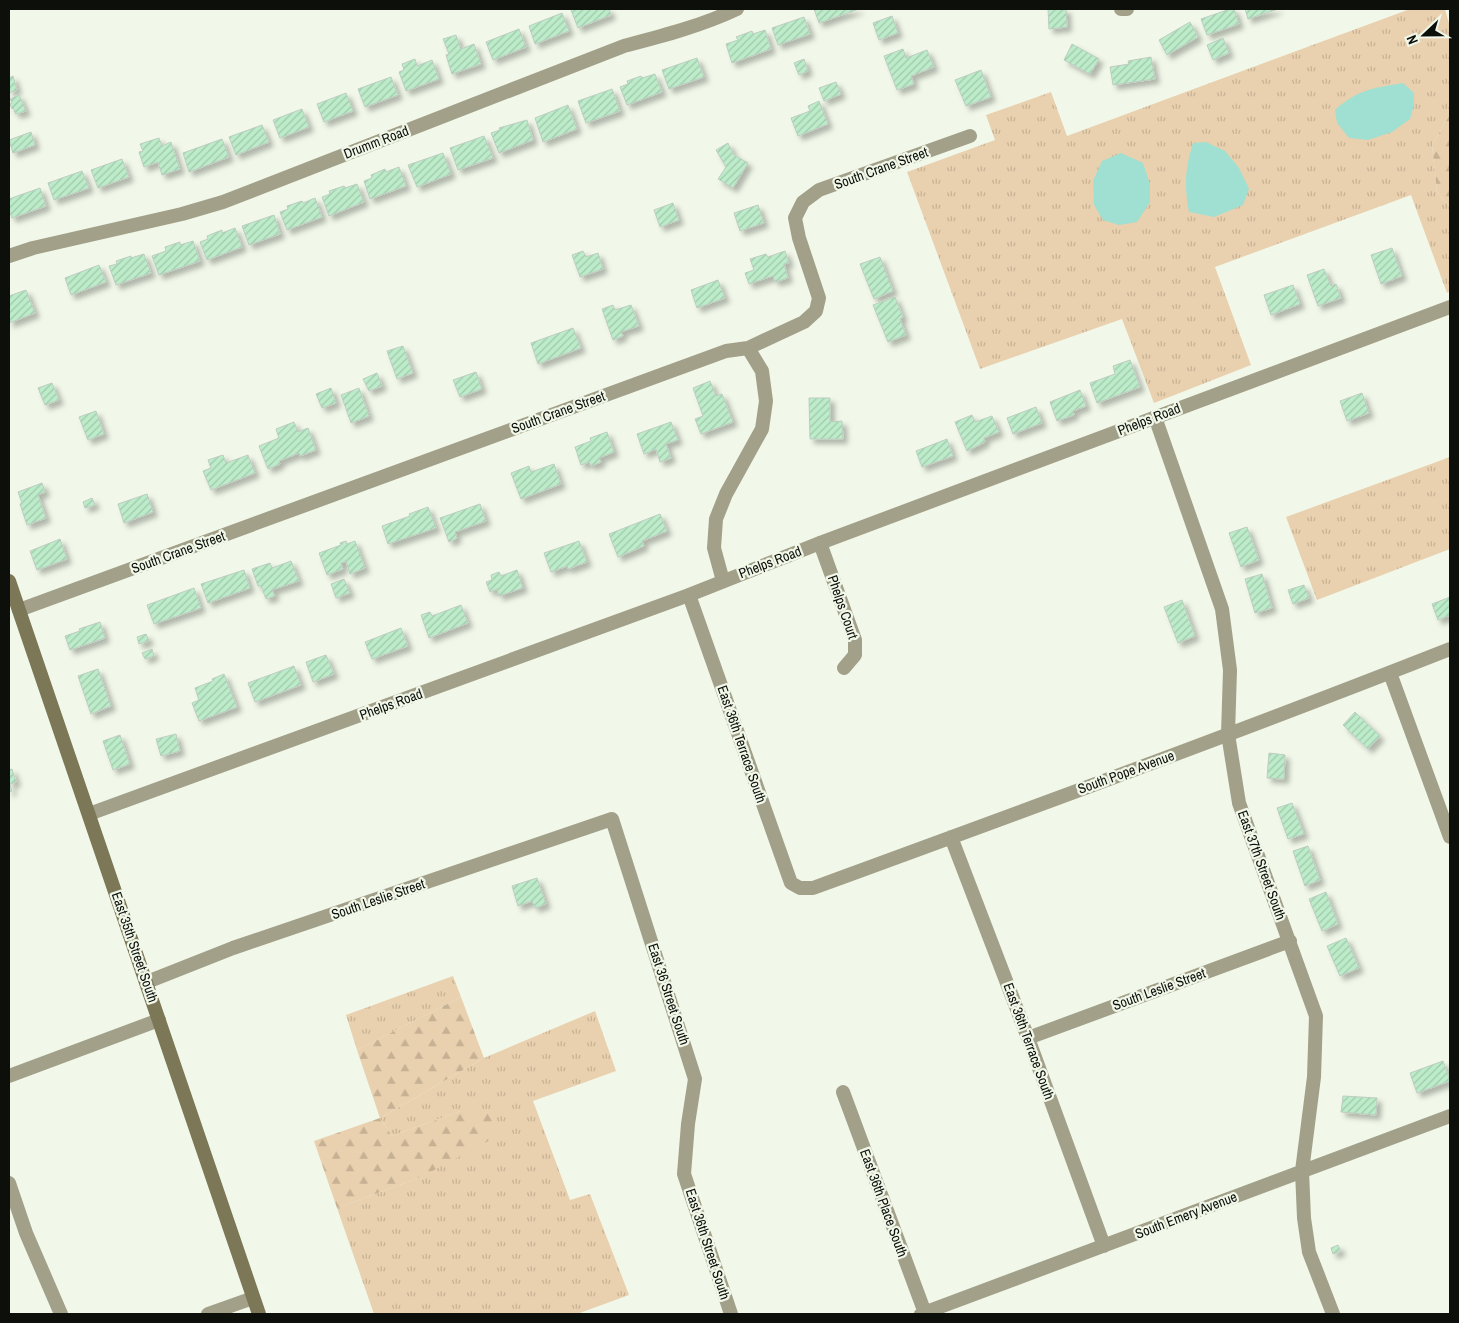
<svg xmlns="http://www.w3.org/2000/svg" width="1459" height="1323" viewBox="0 0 1459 1323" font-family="'Archivo Narrow',sans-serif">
	<defs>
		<pattern id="grass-tufts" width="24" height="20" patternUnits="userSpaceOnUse" patternTransform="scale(1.25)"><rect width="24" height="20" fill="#e9d0ae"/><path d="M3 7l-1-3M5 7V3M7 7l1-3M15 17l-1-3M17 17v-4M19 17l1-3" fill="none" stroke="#c7b194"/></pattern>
		<pattern id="forest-firs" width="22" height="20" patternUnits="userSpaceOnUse" patternTransform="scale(1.25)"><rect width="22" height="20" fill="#e9d0ae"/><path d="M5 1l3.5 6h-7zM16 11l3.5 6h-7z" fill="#c7b194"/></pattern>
		<pattern id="building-hatch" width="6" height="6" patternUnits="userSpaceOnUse" patternTransform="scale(1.25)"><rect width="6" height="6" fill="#bcecc9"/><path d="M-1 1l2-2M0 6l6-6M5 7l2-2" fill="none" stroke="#a0c9ab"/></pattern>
		<filter id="shadow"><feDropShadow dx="4.5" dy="4.5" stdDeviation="2.5" flood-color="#0004"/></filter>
	</defs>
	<rect width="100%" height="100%" fill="#f1f8e9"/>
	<path fill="url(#grass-tufts)" d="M 1410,9 L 1445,9 L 1450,27 L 1450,114 L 1432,145 L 1437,192 L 1450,207 L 1450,291 L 1447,293 L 1411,195 L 1215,267 L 1251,365 L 1154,403 L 1122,319 L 980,369 L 907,172 L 995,140 L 986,115 L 1051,92 L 1067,136 Z
		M 1450,457 L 1450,549 L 1317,600 L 1286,517 Z
		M 453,976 L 461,997 L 357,1050 L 346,1015 Z
		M 595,1011 L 616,1071 L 533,1101 L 570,1200 L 590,1194 L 629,1295 L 577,1314 L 374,1314 L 337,1208 L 421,1177 L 461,1111 L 392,1136 L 380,1118 L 484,1058 Z"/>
	<path fill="url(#forest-firs)" d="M 1450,114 L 1450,207 L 1437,192 L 1432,145 Z
		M 461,997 L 484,1058 L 380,1118 L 392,1136 L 461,1111 L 494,1112 L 494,1138 L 421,1177 L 337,1208 L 314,1141 L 380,1118 L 357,1050 Z"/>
	<path fill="#9fe0d2" d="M 1403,83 L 1414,93 L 1414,105 L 1410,119 L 1392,132 L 1368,140 L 1349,138 L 1337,123 L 1335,110 C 1358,89 1374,88 1403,83 Z
		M 1206,142 L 1225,151 L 1239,168 L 1249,189 L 1243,205 L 1214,217 L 1189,212 C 1184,186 1185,169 1193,143 Z
		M 1121,153 L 1143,163 L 1150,184 L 1150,202 L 1137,222 L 1119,225 L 1103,220 L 1094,205 L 1093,181 L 1102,161 Z"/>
	<path fill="url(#building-hatch)" stroke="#bdccc1" filter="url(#shadow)" d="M 574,9 L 609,9 L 611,15 L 578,28 L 571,10 Z
		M 814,9 L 859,9 L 819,23 Z
		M 1048,9 L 1066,9 L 1067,27 L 1049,29 Z
		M 1230,9 L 1234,9 L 1239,24 L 1207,35 L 1201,19 Z
		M 1245,9 L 1278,9 L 1248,19 Z
		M 562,13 L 569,31 L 535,44 L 529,26 Z
		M 892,16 L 898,33 L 879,40 L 873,23 Z
		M 804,17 L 810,34 L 778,45 L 772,28 Z
		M 1190,22 L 1198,37 L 1167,55 L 1159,40 Z
		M 519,29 L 526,47 L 493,60 L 486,42 Z
		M 765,30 L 771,49 L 732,63 L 726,44 L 738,40 L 736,37 L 752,31 L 753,34 Z
		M 456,35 L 461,49 L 474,44 L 481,64 L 452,74 L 446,55 L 449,54 L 443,39 Z
		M 1223,38 L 1229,53 L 1213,60 L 1207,45 Z
		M 1072,44 L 1099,59 L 1090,74 L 1064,60 Z
		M 903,49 L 906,58 L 927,50 L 934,67 L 911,76 L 914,84 L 897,90 L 884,56 Z
		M 1151,57 L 1155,79 L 1113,85 L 1110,67 L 1129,64 L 1128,61 Z
		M 697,58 L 704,77 L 669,89 L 662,70 Z
		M 415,59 L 417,66 L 432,60 L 439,79 L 406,91 L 399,72 L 404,70 L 402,64 Z
		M 804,59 L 808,71 L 799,75 L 794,63 Z
		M 981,70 L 991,97 L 966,106 L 955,80 Z
		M 655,74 L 662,92 L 627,105 L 620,87 L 628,84 L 627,81 L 641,76 L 642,78 Z
		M 13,76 L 17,90 L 9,93 L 9,78 Z
		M 391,77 L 398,95 L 365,107 L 358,89 Z
		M 836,82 L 841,94 L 824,101 L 819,88 Z
		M 612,89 L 620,111 L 586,123 L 578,101 Z
		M 346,93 L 353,111 L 324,122 L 317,104 Z
		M 19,95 L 26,111 L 16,114 L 13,108 L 12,109 L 10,104 L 12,103 L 10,99 Z
		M 819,101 L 828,124 L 798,136 L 791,118 L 810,111 L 808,106 Z
		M 568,105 L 577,129 L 543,142 L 535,118 Z
		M 302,109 L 309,127 L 280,138 L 273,120 Z
		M 527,120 L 533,140 L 499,153 L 491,133 L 500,130 L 499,128 Z
		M 262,125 L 269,142 L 236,155 L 229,137 Z
		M 31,132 L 35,145 L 13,153 L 9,140 Z
		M 484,136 L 493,158 L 458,170 L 450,148 Z
		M 159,138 L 162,146 L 171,142 L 180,169 L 162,175 L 158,162 L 144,167 L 139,152 L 143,151 L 140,144 Z
		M 222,139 L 229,157 L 189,172 L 183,153 Z
		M 728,143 L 734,155 L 748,163 L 733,188 L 718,179 L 726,167 L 716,150 Z
		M 443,153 L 451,174 L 417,187 L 408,165 Z
		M 122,159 L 129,177 L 98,188 L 91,170 Z
		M 399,167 L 406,186 L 370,199 L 364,181 L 372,178 L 371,175 L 385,169 L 386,172 Z
		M 82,171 L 89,188 L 54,200 L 48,183 Z
		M 357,184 L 364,202 L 329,216 L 322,197 L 330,194 L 329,191 L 344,186 L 345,188 Z
		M 40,188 L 46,206 L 12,218 L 9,210 L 9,199 Z
		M 315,198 L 322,217 L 287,230 L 280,212 L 288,209 L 287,206 L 302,201 L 303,203 Z
		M 673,203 L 679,220 L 660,227 L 654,210 Z
		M 758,205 L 764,223 L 740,231 L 734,213 Z
		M 274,215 L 280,234 L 249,245 L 242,226 Z
		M 235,228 L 242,247 L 207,260 L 200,242 L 208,239 L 207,236 L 222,230 L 222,233 Z
		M 193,241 L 200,261 L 159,275 L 152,256 L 166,251 L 165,247 L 180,242 L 180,245 Z
		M 1392,248 L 1402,276 L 1381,284 L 1371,255 Z
		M 583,251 L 586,257 L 598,253 L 603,269 L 580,277 L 572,255 Z
		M 785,251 L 789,263 L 784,264 L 788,278 L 775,282 L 773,276 L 749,284 L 745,273 L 754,270 L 750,259 L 766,254 L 768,257 Z
		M 144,254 L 151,273 L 116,285 L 109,266 L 117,264 L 116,261 L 131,256 L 131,258 Z
		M 880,257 L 893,291 L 874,299 L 860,264 Z
		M 99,265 L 106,282 L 71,295 L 65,278 Z
		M 1324,269 L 1331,286 L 1336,284 L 1341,298 L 1318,306 L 1307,275 Z
		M 718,280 L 725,298 L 697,308 L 691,290 Z
		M 1293,285 L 1300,304 L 1271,315 L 1264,295 Z
		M 26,290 L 35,313 L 9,323 L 9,296 Z
		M 895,297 L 903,317 L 900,319 L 906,335 L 888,342 L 873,305 Z
		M 613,305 L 615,310 L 631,305 L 639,326 L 621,332 L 623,336 L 613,340 L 602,309 Z
		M 573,328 L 581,348 L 538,364 L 531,343 Z
		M 403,346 L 413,373 L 397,379 L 387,351 Z
		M 1130,360 L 1140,387 L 1097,403 L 1090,383 L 1115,374 L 1113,366 Z
		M 476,372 L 482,389 L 460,397 L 453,380 Z
		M 377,373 L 382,386 L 369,391 L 363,379 Z
		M 710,381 L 716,396 L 722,394 L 733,422 L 701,434 L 695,419 L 703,416 L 693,388 Z
		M 52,383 L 59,400 L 45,405 L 38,388 Z
		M 331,388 L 336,403 L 322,408 L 316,394 Z
		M 359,388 L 369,416 L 351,423 L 341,395 Z
		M 1080,390 L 1086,406 L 1073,411 L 1074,415 L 1057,421 L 1050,402 Z
		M 1362,393 L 1369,413 L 1347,421 L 1340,401 Z
		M 809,398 L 830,398 L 830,422 L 842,421 L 843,439 L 810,439 Z
		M 1036,407 L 1042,423 L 1013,434 L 1007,418 Z
		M 96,411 L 104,434 L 88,440 L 79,417 Z
		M 972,415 L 975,422 L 992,416 L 999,432 L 984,438 L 985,442 L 967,451 L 955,422 Z
		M 294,422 L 298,432 L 308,428 L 316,450 L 300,456 L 299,453 L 279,461 L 280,464 L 268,469 L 259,446 L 279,438 L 276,429 Z
		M 671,422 L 678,440 L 666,444 L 671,458 L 660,462 L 656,449 L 644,454 L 637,434 Z
		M 607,432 L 614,452 L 599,458 L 601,462 L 591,466 L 589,462 L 581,465 L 575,447 L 591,441 L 590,438 Z
		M 947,439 L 953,456 L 922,467 L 916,451 Z
		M 223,455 L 226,463 L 248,455 L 255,473 L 211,490 L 203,471 L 211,468 L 208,460 Z
		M 554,464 L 561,484 L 521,499 L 511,473 L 529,466 L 531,472 Z
		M 42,483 L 45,492 L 38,495 L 46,518 L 27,525 L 20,504 L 22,503 L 18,492 Z
		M 147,494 L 153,512 L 124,523 L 118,504 Z
		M 92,498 L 95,505 L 85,508 L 83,502 Z
		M 480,504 L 486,521 L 455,532 L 457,538 L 449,542 L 440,518 Z
		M 428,507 L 436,528 L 388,544 L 382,526 L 410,516 L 409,514 Z
		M 660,514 L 667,531 L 642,541 L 644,546 L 618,557 L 609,534 Z
		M 1247,527 L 1259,560 L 1241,567 L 1229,533 Z
		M 60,539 L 67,559 L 37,570 L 30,551 Z
		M 346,541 L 347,544 L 355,541 L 365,568 L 350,574 L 346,561 L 341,563 L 343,569 L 327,575 L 319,553 L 341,545 L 340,543 Z
		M 579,541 L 587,562 L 568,569 L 567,566 L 551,572 L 544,553 Z
		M 291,561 L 299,581 L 272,590 L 275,596 L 266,599 L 261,586 L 258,586 L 252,569 L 270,563 L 272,568 Z
		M 244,570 L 250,588 L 208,603 L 201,584 Z
		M 517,570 L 523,588 L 499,596 L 497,589 L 490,592 L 486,582 L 492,580 L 491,575 L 499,572 L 501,576 Z
		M 1262,574 L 1272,608 L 1255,613 L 1245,579 Z
		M 344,579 L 350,593 L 336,598 L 331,584 Z
		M 1304,585 L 1309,598 L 1293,604 L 1288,590 Z
		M 194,588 L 201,608 L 154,624 L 147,605 Z
		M 1450,597 L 1450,615 L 1438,620 L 1432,604 Z
		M 1182,600 L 1195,636 L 1178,643 L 1164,607 Z
		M 461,605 L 468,623 L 429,638 L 421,615 L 430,612 L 432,616 Z
		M 100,622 L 105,638 L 70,650 L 65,636 L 80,631 L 79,629 Z
		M 401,628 L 408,646 L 372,659 L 365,642 Z
		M 146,634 L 149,641 L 139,644 L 137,637 Z
		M 152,649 L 154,656 L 145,659 L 142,653 Z
		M 326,655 L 334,674 L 313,682 L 306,662 Z
		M 294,666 L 301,685 L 255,702 L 248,683 Z
		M 98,669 L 111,706 L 91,714 L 78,676 Z
		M 224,674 L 237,707 L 199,721 L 192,703 L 199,700 L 195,688 L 213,681 L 212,679 Z
		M 1355,712 L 1380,736 L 1368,749 L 1343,725 Z
		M 176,734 L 180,751 L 161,756 L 156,739 Z
		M 120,735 L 130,764 L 113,770 L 103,741 Z
		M 1269,753 L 1285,755 L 1284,779 L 1267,778 Z
		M 12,769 L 16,782 L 10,784 L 12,791 L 9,792 L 9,770 Z
		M 1292,803 L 1304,834 L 1288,839 L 1277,808 Z
		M 1308,846 L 1320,880 L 1305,886 L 1293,851 Z
		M 537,878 L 546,904 L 535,908 L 532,901 L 518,906 L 512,886 Z
		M 1326,892 L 1338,924 L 1322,931 L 1309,899 Z
		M 1346,938 L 1359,968 L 1340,976 L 1327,946 Z
		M 1443,1061 L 1450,1081 L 1417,1093 L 1410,1073 Z
		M 1343,1096 L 1377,1098 L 1376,1115 L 1341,1112 Z
		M 1338,1245 L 1341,1251 L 1333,1254 L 1331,1248 Z"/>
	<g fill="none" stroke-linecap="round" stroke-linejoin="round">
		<path stroke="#a3a08a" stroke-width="14" d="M 1121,9 L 1127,9
			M 9,256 L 33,248 L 182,214 L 223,202 L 624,46 C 662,36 701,26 737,9
			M 1155,417 L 1222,609 L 1230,670 L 1228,734 L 1239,803 L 1316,1016 L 1314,1077 L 1302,1171 L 1304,1218 L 1309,1252 L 1333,1314
			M 820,543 L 855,640 L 855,655 L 844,668
			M 723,581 L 714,548 L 716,519 L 726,494 L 762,429 L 766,401 L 762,371 L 748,348
			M 689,595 L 791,883 L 800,888 L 813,888 C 1026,810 1239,732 1450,649
			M 19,610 L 726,351 L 748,348 L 804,322 L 816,311 L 819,298 L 799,238 L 795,218 L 803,202 L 819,190 L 970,136
			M 1390,673 L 1450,837
			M 951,837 L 1028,1038 L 1104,1246
			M 147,982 L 233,948 L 612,819 L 695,1079 L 688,1124 L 684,1174 L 731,1314
			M 1028,1038 L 1290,941
			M 9,1076 L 159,1020
			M 843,1092 L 925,1313
			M 9,1183 L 26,1233 L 61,1314
			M 208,1314 L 253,1298
			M 921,1314 L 1450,1116"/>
		<path stroke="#a3a08a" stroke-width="14" d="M 89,814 L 689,595 L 820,543 L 1450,307"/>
		<path stroke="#7c7757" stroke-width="14" d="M 9,581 L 259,1314"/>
	</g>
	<g text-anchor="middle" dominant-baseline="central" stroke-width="4.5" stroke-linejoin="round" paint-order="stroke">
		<g font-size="14" fill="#0d0f0a" stroke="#f1f8e9">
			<text transform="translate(376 142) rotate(-21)">Drumm Road</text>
			<text transform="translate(881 168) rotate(-20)">South Crane Street</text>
			<text transform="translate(558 412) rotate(-20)">South Crane Street</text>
			<text transform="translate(1149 419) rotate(-21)">Phelps Road</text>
			<text transform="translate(178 552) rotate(-20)">South Crane Street</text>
			<text transform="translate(770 562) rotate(-21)">Phelps Road</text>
			<text transform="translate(843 607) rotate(71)">Phelps Court</text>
			<text transform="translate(391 704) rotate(-20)">Phelps Road</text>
			<text transform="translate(742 744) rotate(71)">East 36th Terrace South</text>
			<text transform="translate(1126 772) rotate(-20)">South Pope Avenue</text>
			<text transform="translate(1262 865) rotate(70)">East 37th Street South</text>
			<text transform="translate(378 899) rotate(-19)">South Leslie Street</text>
			<text transform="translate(135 947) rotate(71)">East 35th Street South</text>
			<text transform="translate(1159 989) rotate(-20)">South Leslie Street</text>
			<text transform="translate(669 994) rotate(72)">East 36 Street South</text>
			<text transform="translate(1029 1041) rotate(70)">East 36th Terrace South</text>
			<text transform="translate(884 1203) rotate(70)">East 36th Place South</text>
			<text transform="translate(1186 1215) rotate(-21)">South Emery Avenue</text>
			<text transform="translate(708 1244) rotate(72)">East 36th Street South</text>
		</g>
	</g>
	<rect width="1459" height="1323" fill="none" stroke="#0d0f0a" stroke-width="20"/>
	<g transform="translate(1424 35) rotate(248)" stroke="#f1f8e9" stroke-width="4" paint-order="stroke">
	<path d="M0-4L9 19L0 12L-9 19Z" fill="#0d0f0a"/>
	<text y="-8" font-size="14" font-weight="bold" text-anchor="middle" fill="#0d0f0a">N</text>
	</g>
</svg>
